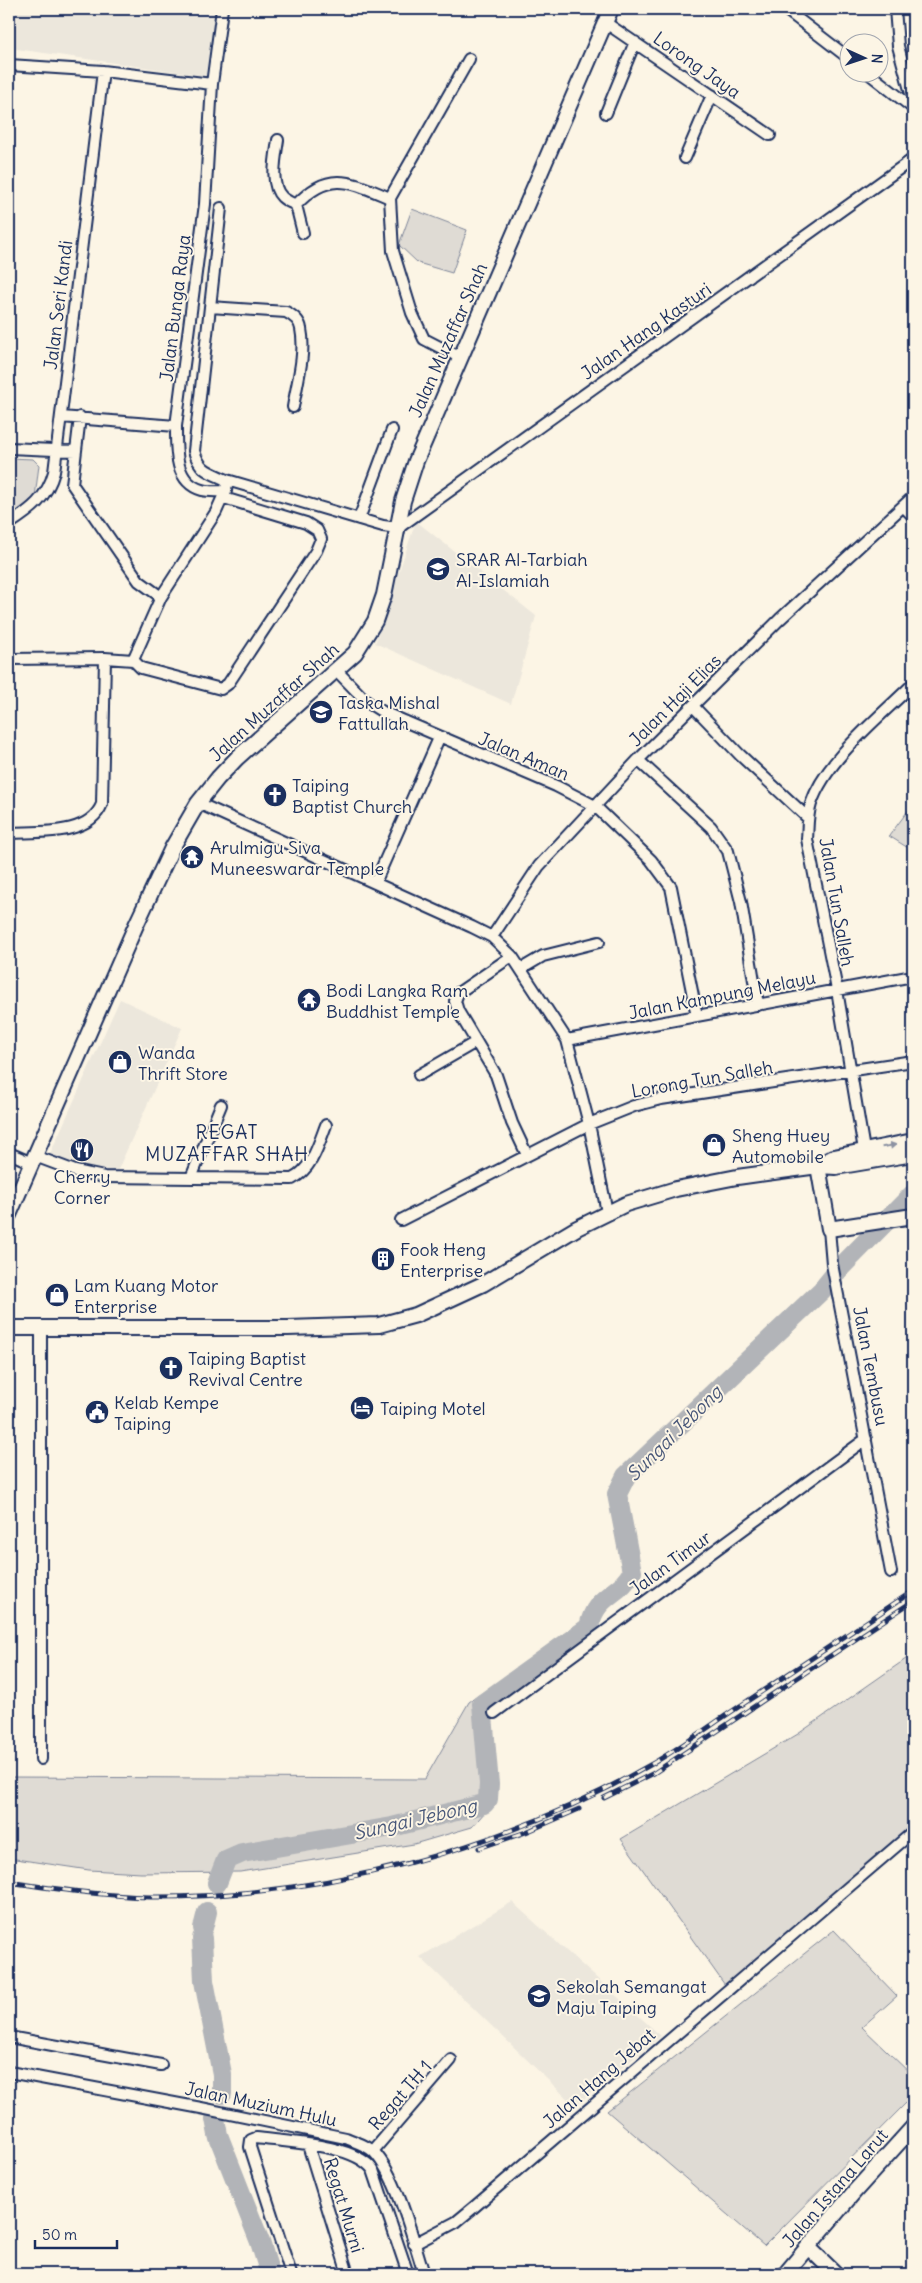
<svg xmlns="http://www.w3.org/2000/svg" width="922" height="2283" viewBox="0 0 922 2283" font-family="Delius,sans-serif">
	<rect width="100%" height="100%" fill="#fcf5e5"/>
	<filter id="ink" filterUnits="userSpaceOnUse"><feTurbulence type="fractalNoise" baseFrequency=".02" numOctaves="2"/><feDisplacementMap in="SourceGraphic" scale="10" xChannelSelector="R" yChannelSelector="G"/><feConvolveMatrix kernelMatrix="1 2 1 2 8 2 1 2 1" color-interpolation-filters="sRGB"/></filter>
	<g filter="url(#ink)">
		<path fill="#ece7dc" d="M 9,9 L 216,9 L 206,76 L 9,48 Z
			M 416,521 L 536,616 L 511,704 L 375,643 Z
			M 120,999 L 182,1028 L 111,1185 L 49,1156 Z
			M 512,1902 L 661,2036 L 575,2106 L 420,1957 Z
			M 9,2077 L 18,2079 L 9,2144 Z"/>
		<path fill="#dfdbd4" stroke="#7d8599" d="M 412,209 L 467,230 L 452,273 L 418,263 L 399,245 Z
			M 9,458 L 33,459 L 39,465 L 35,497 L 9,518 Z
			M 913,804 L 913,851 L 889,836 Z
			M 913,1654 L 913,1829 L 727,1988 L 621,1839 L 798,1734 Z
			M 479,1695 L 486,1785 L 485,1812 L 472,1827 L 414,1844 L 240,1872 L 141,1873 L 89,1870 L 9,1858 L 9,1777 L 425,1779 L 469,1702 Z
			M 834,1930 L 897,1996 L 862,2027 L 913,2076 L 913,2096 L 764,2246 L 607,2111 Z"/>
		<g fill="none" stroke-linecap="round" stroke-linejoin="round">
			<path stroke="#b2b4b8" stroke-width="20" d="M 217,1883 L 226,1860 L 242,1853 L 392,1827 L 484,1804 L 488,1799 L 489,1784 L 482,1704 L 589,1627 C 596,1593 620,1596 632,1572 L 617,1494 L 626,1476 L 822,1290 L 840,1268 L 913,1194
				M 203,1928 L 207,1912
				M 202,1938 L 204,1981 L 222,2074 L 222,2094
				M 215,2119 L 218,2135 L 260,2242 L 270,2274"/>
			<g stroke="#1b2f5e" stroke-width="14">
				<path id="minor" d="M 222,9 L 212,84 L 205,204 L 176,426 C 176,449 174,482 202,490 C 209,492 218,491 226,491 L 227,480
					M 785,9 L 850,59
					M 895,9 L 898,46 L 913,101
					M 606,23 L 770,135
					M 9,65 L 103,71 L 212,84
					M 867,72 L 913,108
					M 606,113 L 635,42
					M 278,140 C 276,155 269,185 282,197 C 286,201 292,203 296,205
					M 685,158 L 712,95
					M 221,208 L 194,451 C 200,471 209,472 227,480 L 383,526 L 398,528 L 913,159
					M 303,233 L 296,205 C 329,169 351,182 390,198
					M 210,307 L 286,312 C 292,315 300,321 301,329 C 306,353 297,383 293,407
					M 461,358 L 424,339 L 412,313 L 393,251 L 390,198 L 469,59
					M 61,417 L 176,426
					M 80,417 L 72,484 L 139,581 L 161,597
					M 9,448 L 76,451
					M 904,507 L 913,516
					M 359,519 L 392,430
					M 9,524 C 31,510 47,498 54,472 L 103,71
					M 9,659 L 105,658 L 133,660
					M 133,660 L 141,668 L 221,689 L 228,684 L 316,551 L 321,539 L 317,530 L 306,523 L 224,498
					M 133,660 L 161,597 L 216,512 L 225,492
					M 337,671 L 367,702 L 383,712 L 556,786 L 595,806 L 651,860 L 671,887 L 697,1016
					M 693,706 L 740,755 L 808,818
					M 638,760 L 711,827 L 728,851 L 741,902 L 758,1005
					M 198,803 L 472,927 L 492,937 L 512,956 L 567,1040 L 589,1124 L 607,1212
					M 9,833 C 38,831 89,837 102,804 L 105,658
					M 375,883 L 439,738
					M 492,937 L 539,866 L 638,760 L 780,619 L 913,497
					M 512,956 L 458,993 L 455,1001 L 458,1011 L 496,1075 L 512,1123 L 527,1155
					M 521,969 L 543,956 L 599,942
					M 567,1040 L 913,976
					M 419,1075 L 476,1042
					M 9,1153 L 32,1163
					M 35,1156 L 75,1171 L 104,1177 L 292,1179 C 312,1169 318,1146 326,1125
					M 865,1156 L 837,990 L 807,839 C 808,828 807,816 811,804 C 826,759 880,717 913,684
					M 191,1178 L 221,1105
					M 401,1220 L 589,1124 L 634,1106 L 661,1099 L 913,1061
					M 829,1229 L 832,1264 L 891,1572
					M 41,1327 L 41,1759
					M 494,1713 L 866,1439
					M 9,2037 L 161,2065
					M 9,2072 L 201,2108 L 346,2138 C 355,2142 367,2145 374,2152 C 397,2176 414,2242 424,2274
					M 308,2145 L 348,2274
					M 373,2151 L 451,2060
					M 414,2244 L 456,2222 L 473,2208 L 913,1832
					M 291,2274 L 250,2147 L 251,2140 L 256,2138 C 286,2142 355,2144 373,2170 L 408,2274"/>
			</g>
			<g stroke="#1b2f5e" stroke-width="18">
				<path id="secondary" d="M 819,1165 L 834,1157 L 913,1141
					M 818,1166 L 829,1229 L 913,1216
					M 9,1215 L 136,925 L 172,848 L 198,803 L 218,778 L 237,758 L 355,653 L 375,621 L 384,595 L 403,501 L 416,461 L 611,9
					M 9,1328 L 288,1328 L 379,1325 L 416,1315 L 483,1284 L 577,1228 L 626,1204 L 676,1189 L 737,1177 L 818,1166 L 836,1167 L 913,1154
					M 808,2247 L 836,2274
					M 785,2274 L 855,2191 L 913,2127"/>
			</g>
			<use href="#minor" stroke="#fcf5e5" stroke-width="10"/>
			<use href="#secondary" stroke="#fcf5e5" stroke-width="14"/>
			<g stroke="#1b2f5e" stroke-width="5">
				<path id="rail" d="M 604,1798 L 654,1773 L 913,1601
					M 479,1848 L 526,1832 L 579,1809
					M 9,1882 C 56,1889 103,1896 151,1897 C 321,1898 503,1849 650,1765 C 680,1748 708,1727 737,1708 C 796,1669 854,1630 913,1591"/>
			</g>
			<use href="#rail" stroke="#fcf5e5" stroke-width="3" stroke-dasharray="9" stroke-linecap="butt"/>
		</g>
		<defs><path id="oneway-solid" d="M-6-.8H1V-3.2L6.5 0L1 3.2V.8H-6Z" transform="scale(1.25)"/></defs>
		<use fill="#8c92a2" href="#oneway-solid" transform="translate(889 1146) rotate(-10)"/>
	</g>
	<defs>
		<g id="school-disc" transform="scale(1.25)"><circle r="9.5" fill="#1b2f5e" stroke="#fcf5e5"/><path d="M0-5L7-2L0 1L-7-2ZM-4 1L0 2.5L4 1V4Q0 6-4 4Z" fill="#fff"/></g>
		<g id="church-disc" transform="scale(1.25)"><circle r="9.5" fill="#1b2f5e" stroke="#fcf5e5"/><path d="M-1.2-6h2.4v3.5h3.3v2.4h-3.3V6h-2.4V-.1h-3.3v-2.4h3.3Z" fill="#fff"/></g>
		<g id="temple-disc" transform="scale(1.25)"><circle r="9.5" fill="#1b2f5e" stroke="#fcf5e5"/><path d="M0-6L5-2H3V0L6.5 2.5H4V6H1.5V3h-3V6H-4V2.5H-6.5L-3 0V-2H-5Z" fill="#fff"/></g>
		<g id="shop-disc" transform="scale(1.25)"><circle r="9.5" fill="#1b2f5e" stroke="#fcf5e5"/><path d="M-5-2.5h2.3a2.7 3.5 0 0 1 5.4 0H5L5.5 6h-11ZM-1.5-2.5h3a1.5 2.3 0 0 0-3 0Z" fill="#fff"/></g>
		<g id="restaurant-disc" transform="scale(1.25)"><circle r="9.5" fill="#1b2f5e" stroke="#fcf5e5"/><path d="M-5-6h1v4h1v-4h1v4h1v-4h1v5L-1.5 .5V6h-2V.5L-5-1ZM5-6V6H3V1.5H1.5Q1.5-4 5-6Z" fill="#fff"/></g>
		<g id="building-disc" transform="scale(1.25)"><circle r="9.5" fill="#1b2f5e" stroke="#fcf5e5"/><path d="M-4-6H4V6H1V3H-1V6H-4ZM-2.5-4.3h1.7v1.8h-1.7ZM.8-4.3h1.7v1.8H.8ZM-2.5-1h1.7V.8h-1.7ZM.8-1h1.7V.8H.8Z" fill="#fff"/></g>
		<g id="hotel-disc" transform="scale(1.25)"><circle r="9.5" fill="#1b2f5e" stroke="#fcf5e5"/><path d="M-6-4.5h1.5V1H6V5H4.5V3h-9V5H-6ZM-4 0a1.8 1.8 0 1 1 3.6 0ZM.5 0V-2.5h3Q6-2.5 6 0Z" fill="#fff"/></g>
		<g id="civic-disc" transform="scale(1.25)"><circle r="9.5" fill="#1b2f5e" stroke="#fcf5e5"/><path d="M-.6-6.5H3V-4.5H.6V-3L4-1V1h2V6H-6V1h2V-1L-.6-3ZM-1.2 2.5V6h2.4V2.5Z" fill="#fff"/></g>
	</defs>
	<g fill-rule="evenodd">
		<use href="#school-disc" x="438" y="569"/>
		<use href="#school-disc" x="321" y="712"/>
		<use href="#church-disc" x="275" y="795"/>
		<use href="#temple-disc" x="192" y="857"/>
		<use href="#temple-disc" x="309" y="1000"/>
		<use href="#shop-disc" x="120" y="1062"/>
		<use href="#shop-disc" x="714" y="1145"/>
		<use href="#restaurant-disc" x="82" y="1150"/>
		<use href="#building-disc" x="383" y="1259"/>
		<use href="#shop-disc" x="57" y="1295"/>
		<use href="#church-disc" x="171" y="1368"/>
		<use href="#hotel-disc" x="362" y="1408"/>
		<use href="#civic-disc" x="97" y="1412"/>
		<use href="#school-disc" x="539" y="1996"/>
	</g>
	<g text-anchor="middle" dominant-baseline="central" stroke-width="4" stroke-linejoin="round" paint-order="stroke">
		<g font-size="18" fill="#1b2f5e" stroke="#fcf5e5">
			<text transform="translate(697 65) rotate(35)">Lorong Jaya</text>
			<text transform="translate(58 305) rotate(-83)">Jalan Seri Kandi</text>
			<text transform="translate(175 308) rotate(-83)">Jalan Bunga Raya</text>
			<text transform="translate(646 331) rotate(-35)">Jalan Hang Kasturi</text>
			<text transform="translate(448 340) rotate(-66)">Jalan Muzaffar Shah</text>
			<text transform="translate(675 700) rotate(-45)">Jalan Haji Elias</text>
			<text transform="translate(274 702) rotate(-42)">Jalan Muzaffar Shah</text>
			<text transform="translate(524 756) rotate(23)">Jalan Aman</text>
			<text transform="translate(837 902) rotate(80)">Jalan Tun Salleh</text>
			<text transform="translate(722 995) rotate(-11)">Jalan Kampung Melayu</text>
			<text transform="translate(702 1079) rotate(-10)">Lorong Tun Salleh</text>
			<text transform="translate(871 1366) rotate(79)">Jalan Tembusu</text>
			<text transform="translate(670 1563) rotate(-36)">Jalan Timur</text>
			<text transform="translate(599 2078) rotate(-41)">Jalan Hang Jebat</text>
			<text transform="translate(400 2095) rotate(-49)">Regat TH 1</text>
			<text transform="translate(261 2104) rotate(12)">Jalan Muzium Hulu</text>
			<text transform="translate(835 2188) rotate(-49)">Jalan Istana Larut</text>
			<text transform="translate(344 2205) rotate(73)">Regat Murni</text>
		</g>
		<g font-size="18" fill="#1b2f5e" stroke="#fcf5e5" text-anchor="start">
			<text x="456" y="559">SRAR Al-Tarbiah<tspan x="456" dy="21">Al-Islamiah</tspan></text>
			<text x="338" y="702">Taska Mishal<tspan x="338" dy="21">Fattullah</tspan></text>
			<text x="292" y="785">Taiping<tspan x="292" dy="21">Baptist Church</tspan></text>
			<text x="210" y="847">Arulmigu Siva<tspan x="210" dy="21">Muneeswarar Temple</tspan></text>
			<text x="326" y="990">Bodi Langka Ram<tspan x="326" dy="21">Buddhist Temple</tspan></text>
			<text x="138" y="1052">Wanda<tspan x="138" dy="21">Thrift Store</tspan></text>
			<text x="732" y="1135">Sheng Huey<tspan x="732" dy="21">Automobile</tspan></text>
			<text x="82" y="1176" text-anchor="middle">Cherry<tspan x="82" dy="21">Corner</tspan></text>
			<text x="400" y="1249">Fook Heng<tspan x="400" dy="21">Enterprise</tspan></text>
			<text x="74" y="1285">Lam Kuang Motor<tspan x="74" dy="21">Enterprise</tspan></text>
			<text x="188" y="1358">Taiping Baptist<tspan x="188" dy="21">Revival Centre</tspan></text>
			<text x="114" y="1402">Kelab Kempe<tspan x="114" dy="21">Taiping</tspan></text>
			<text x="380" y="1408">Taiping Motel</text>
			<text x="556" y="1986">Sekolah Semangat<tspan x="556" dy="21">Maju Taiping</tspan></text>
		</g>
		<g font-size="19" letter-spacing="1" fill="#1b2f5e" stroke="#fcf5e5">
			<text x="227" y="1132">REGAT<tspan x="227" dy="22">MUZAFFAR SHAH</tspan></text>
		</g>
		<g font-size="19" font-style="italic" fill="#485779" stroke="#fcf5e5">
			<text transform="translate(674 1433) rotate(-45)">Sungai Jebong</text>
			<text transform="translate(415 1819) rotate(-13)">Sungai Jebong</text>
		</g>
	</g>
	<rect width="922" height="2283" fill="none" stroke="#fcf5e5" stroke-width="30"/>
	<rect x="15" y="15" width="892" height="2253" fill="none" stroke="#1b2f5e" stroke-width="2" filter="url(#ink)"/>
	<g transform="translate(864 58) rotate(93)"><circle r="24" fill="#fcf5e5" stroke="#a2a6af"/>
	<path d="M0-4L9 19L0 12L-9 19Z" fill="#1b2f5e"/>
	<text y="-8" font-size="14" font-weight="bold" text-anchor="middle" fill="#1b2f5e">N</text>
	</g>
	<path d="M35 2240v8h82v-8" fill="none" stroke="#1b2f5e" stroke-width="2.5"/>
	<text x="42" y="2240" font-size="15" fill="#1b2f5e" stroke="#fcf5e5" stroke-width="4" paint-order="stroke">50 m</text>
</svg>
